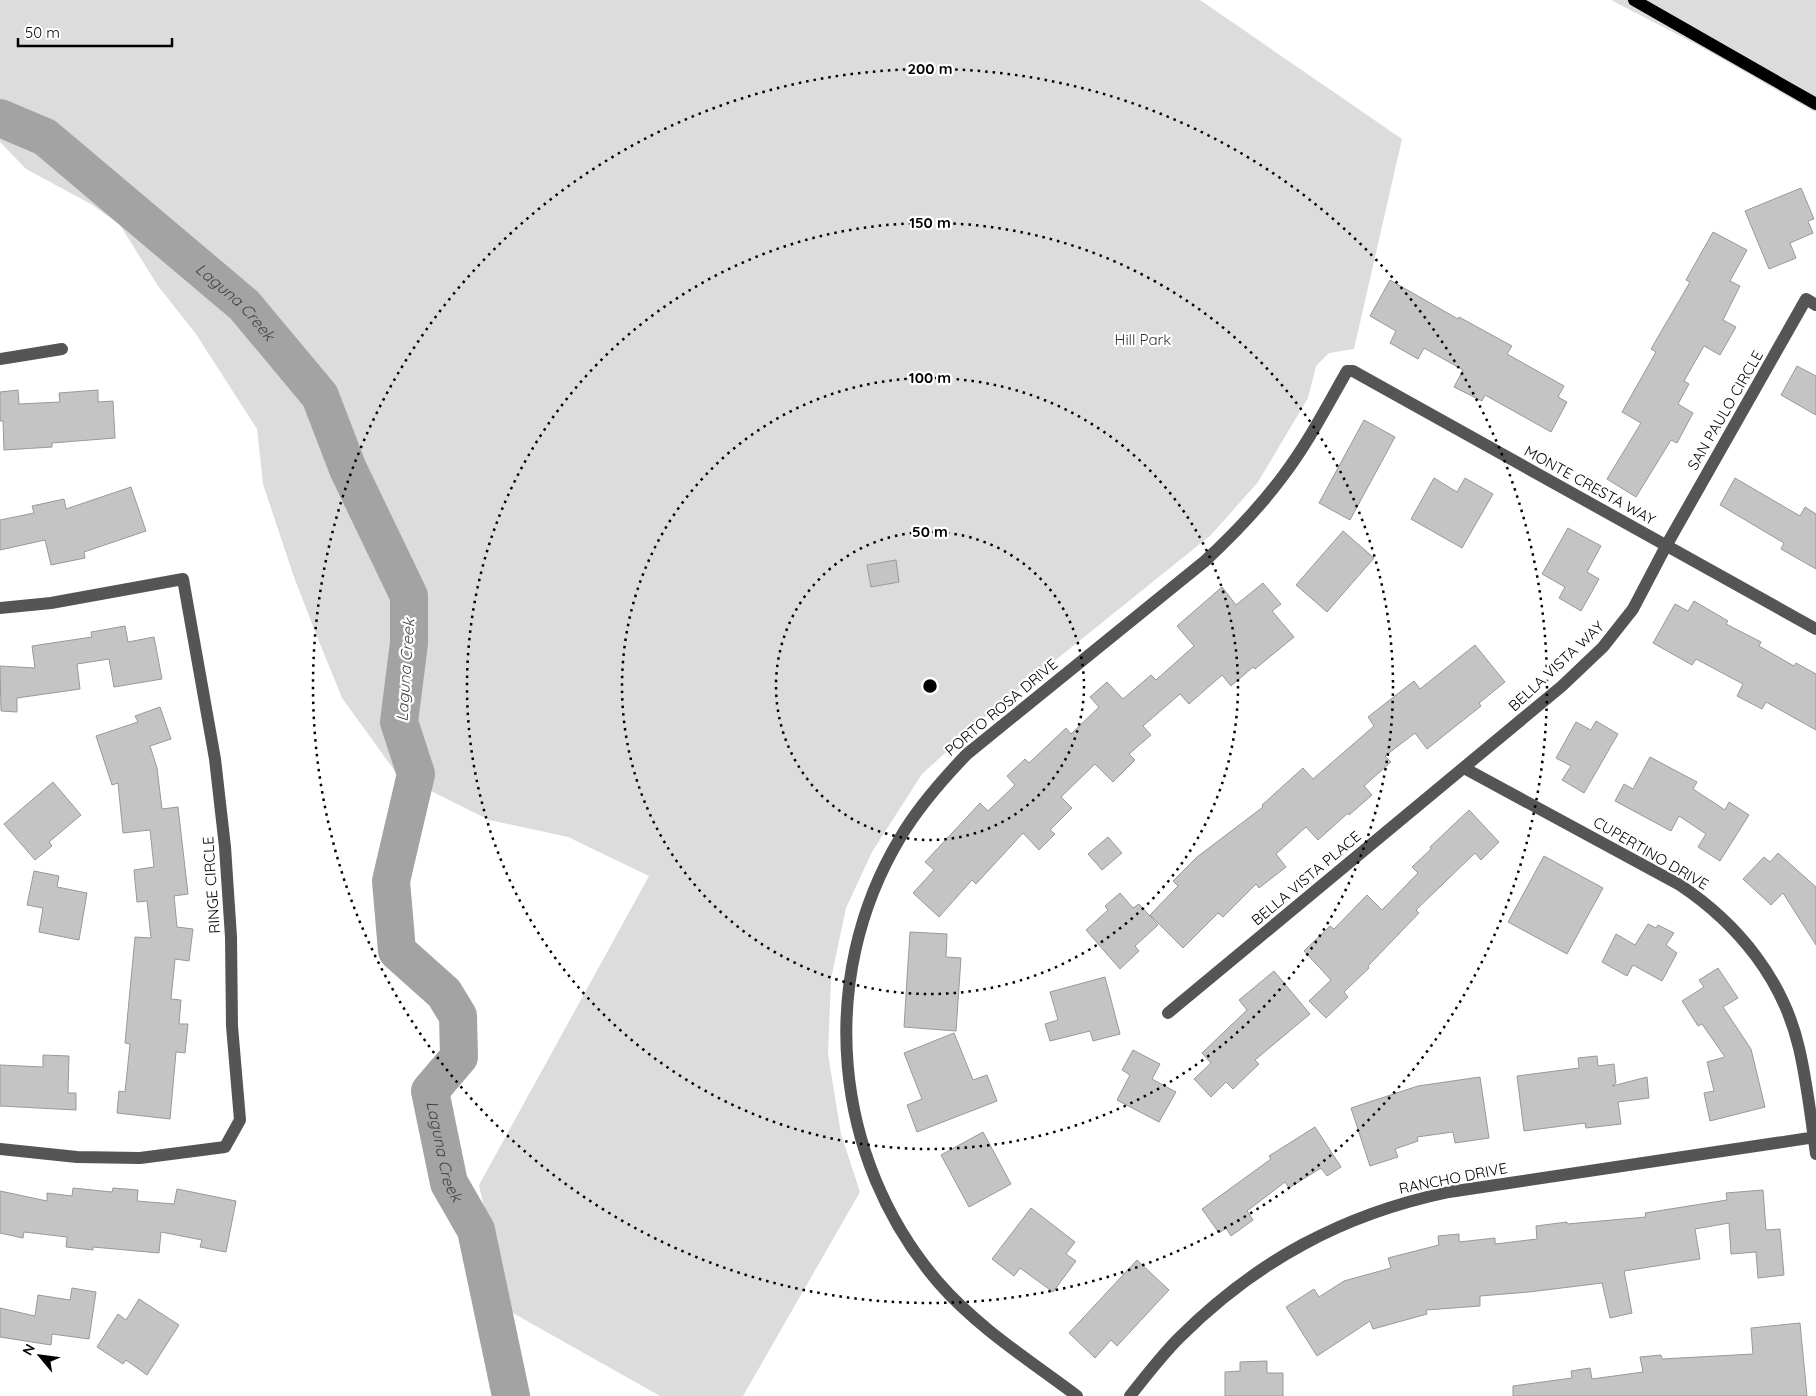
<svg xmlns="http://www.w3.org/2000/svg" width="1816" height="1396" viewBox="0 0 1816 1396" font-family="Quicksand,sans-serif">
	<rect width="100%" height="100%" fill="#fff"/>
	<path fill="#dcdcdc" d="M 0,0 L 1200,0 L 1402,139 L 1354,349 L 1329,353 L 1316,366 L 1308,398 L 1258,482 L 1211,535 L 986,716 L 922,774 L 872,852 L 846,908 L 831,979 L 828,1054 L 841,1134 L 860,1192 L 743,1396 L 660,1396 L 506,1309 L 479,1185 L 649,876 L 568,837 L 489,820 L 397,774 L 342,698 L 316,634 L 294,577 L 263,484 L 257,429 L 196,334 L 158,286 L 120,225 L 91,204 L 26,169 L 0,142 Z
		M 1611,0 L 1816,0 L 1816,106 Z"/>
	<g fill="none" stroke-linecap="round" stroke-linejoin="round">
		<path stroke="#a3a3a3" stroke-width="38" id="s1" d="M 0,118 L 45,137 L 244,305 L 320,396 L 348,469 L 409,596 L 409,643 L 399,722 L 416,774 L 391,881 L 397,951 L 444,993 L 458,1016 L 459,1057 L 430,1091 L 449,1183 L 476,1230 L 511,1396"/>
	</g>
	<path fill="#c4c4c4" stroke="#999" d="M 1801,188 L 1814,219 L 1808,221 L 1813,233 L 1790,243 L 1796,258 L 1769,269 L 1745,211 Z
		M 1713,232 L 1747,250 L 1730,281 L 1740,286 L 1723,320 L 1736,327 L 1720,355 L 1704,346 L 1684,381 L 1689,384 L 1678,404 L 1693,413 L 1677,443 L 1671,440 L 1636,497 L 1607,479 L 1641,423 L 1622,412 L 1656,352 L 1651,349 L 1690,282 L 1686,280 Z
		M 1390,280 L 1458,319 L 1459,317 L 1512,346 L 1507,354 L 1564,386 L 1558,397 L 1567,402 L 1551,432 L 1485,395 L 1482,401 L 1454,387 L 1463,370 L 1424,348 L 1418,359 L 1390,343 L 1396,331 L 1370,316 Z
		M 1797,366 L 1816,376 L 1816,415 L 1781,395 Z
		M 18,390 L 19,404 L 60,402 L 59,393 L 98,390 L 98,402 L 113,401 L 115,438 L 52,443 L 52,447 L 4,450 L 3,421 L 0,421 L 0,392 Z
		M 1364,420 L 1395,437 L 1350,520 L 1319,503 Z
		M 1434,478 L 1457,492 L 1465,478 L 1493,494 L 1462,548 L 1411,519 Z
		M 1735,478 L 1800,516 L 1805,507 L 1816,514 L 1816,569 L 1781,549 L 1784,543 L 1720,505 Z
		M 131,487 L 146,531 L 84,552 L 85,558 L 51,565 L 45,540 L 0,550 L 0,520 L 34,513 L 32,506 L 64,499 L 66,509 Z
		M 1568,528 L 1601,546 L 1587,572 L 1599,579 L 1581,611 L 1559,598 L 1565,587 L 1542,574 Z
		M 1343,531 L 1374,558 L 1327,612 L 1296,585 Z
		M 896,560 L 899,582 L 871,587 L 867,565 Z
		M 1263,583 L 1281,604 L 1272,611 L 1294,637 L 1255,669 L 1253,667 L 1231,686 L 1222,675 L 1189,704 L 1180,694 L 1143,726 L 1151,735 L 1129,754 L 1135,760 L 1113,782 L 1095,764 L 1061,797 L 1072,808 L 1050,830 L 1055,834 L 1039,850 L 1023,833 L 976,884 L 972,880 L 939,917 L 913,893 L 934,870 L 925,862 L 980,803 L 988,811 L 1015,785 L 1007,776 L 1025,759 L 1029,763 L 1066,728 L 1071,734 L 1099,707 L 1090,697 L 1107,682 L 1123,699 L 1151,675 L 1156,680 L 1194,646 L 1177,626 L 1222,587 L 1236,605 Z
		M 1694,601 L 1728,621 L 1726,624 L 1761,642 L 1759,646 L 1794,666 L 1796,663 L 1816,674 L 1816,730 L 1766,702 L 1762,709 L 1737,696 L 1743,684 L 1696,659 L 1692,665 L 1653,643 L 1675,604 L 1688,611 Z
		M 125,626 L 128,642 L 154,637 L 162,679 L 114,687 L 109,659 L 77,664 L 80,689 L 17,698 L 17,712 L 1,711 L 0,666 L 35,668 L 32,646 L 92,637 L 91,632 Z
		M 1475,645 L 1505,682 L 1479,703 L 1481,706 L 1427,749 L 1415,733 L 1385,756 L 1391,762 L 1364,786 L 1372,795 L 1349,815 L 1348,813 L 1318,840 L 1306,827 L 1276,854 L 1286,867 L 1259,888 L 1256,884 L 1223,917 L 1218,913 L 1183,948 L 1150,915 L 1178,886 L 1173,881 L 1197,857 L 1263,807 L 1262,805 L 1303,768 L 1313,779 L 1374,726 L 1368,717 L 1414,681 L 1420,689 Z
		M 160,707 L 171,739 L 150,746 L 157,768 L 162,809 L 178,807 L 188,894 L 174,896 L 177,927 L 193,929 L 189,961 L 175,959 L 171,999 L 181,1000 L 179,1024 L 188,1024 L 185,1053 L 176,1052 L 170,1119 L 117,1113 L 119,1091 L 125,1092 L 130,1044 L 125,1043 L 135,937 L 151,938 L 147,901 L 137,902 L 134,870 L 154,867 L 150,830 L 123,833 L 118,783 L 112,785 L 96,736 L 138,722 L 135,716 Z
		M 1596,721 L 1618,734 L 1584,793 L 1562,780 L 1571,766 L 1556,758 L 1576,722 L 1591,730 Z
		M 1650,757 L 1697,782 L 1693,789 L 1725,810 L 1729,802 L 1749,815 L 1720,861 L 1698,847 L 1706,834 L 1679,816 L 1671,831 L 1615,801 L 1624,784 L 1633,789 Z
		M 53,782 L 81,815 L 49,842 L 52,846 L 35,860 L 4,824 Z
		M 1469,810 L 1499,842 L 1481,860 L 1475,853 L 1416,910 L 1419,913 L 1368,966 L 1369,968 L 1344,992 L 1348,997 L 1326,1018 L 1309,1001 L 1331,980 L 1304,951 L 1330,926 L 1334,929 L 1367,895 L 1382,910 L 1418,873 L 1412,867 L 1431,849 L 1430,847 Z
		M 1108,837 L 1122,853 L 1102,870 L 1088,854 Z
		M 1778,853 L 1816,887 L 1816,945 L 1783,893 L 1771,905 L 1743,879 L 1764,857 L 1770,862 Z
		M 1544,856 L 1603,888 L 1567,954 L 1508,922 Z
		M 34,871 L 59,876 L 57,887 L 87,893 L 79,940 L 39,932 L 43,908 L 27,905 Z
		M 1120,893 L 1133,908 L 1139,904 L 1158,925 L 1135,946 L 1139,951 L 1120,969 L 1086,930 L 1108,910 L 1105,906 Z
		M 1648,924 L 1656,928 L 1658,925 L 1674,933 L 1666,945 L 1677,953 L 1662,981 L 1633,965 L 1627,976 L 1602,962 L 1616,934 L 1635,945 Z
		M 910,932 L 947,934 L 946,957 L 961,958 L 956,1031 L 904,1027 Z
		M 1718,968 L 1738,998 L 1723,1007 L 1751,1049 L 1765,1107 L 1710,1121 L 1704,1093 L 1714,1091 L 1707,1062 L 1725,1057 L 1702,1024 L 1698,1026 L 1682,1001 L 1704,987 L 1699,980 Z
		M 1274,971 L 1310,1014 L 1255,1060 L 1259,1064 L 1233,1089 L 1226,1082 L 1211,1097 L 1194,1079 L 1211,1063 L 1202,1053 L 1247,1010 L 1239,1000 Z
		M 1105,977 L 1120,1034 L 1093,1041 L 1090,1031 L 1050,1041 L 1045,1024 L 1058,1020 L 1050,992 Z
		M 954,1033 L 973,1080 L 987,1075 L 997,1101 L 917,1132 L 907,1105 L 922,1099 L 904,1053 Z
		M 1133,1050 L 1160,1064 L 1152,1079 L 1176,1092 L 1159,1122 L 1117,1100 L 1130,1075 L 1122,1070 Z
		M 43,1055 L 69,1056 L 68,1093 L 76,1093 L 76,1110 L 0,1106 L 0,1065 L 43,1067 Z
		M 1597,1056 L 1598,1066 L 1614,1064 L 1616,1083 L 1612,1086 L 1647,1077 L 1649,1098 L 1618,1102 L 1621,1124 L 1586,1128 L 1585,1123 L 1524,1131 L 1517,1076 L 1579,1068 L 1578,1058 Z
		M 1480,1077 L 1489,1138 L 1455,1143 L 1453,1132 L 1417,1137 L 1418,1141 L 1395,1149 L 1398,1157 L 1370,1166 L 1351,1108 L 1418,1086 Z
		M 1315,1127 L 1341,1167 L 1327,1176 L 1321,1168 L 1289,1188 L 1285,1182 L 1247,1211 L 1253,1220 L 1231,1236 L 1226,1228 L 1219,1233 L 1202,1209 L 1271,1159 L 1269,1156 Z
		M 983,1132 L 1011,1184 L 969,1207 L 941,1155 Z
		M 73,1188 L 112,1192 L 113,1188 L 138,1190 L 137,1201 L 174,1204 L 177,1189 L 236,1201 L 226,1252 L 200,1247 L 202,1240 L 161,1232 L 159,1253 L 93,1247 L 93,1250 L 66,1247 L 67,1237 L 24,1232 L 23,1238 L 0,1233 L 0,1191 L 47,1201 L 47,1193 L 72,1196 Z
		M 1763,1190 L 1766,1230 L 1780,1229 L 1784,1275 L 1758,1278 L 1756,1252 L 1731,1254 L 1729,1223 L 1695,1229 L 1700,1259 L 1624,1271 L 1632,1313 L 1610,1318 L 1602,1283 L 1529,1292 L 1480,1296 L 1480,1306 L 1426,1310 L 1427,1314 L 1373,1329 L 1370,1321 L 1317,1356 L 1286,1307 L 1314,1289 L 1319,1297 L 1344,1281 L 1391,1268 L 1388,1258 L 1439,1245 L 1438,1236 L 1459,1234 L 1459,1242 L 1495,1238 L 1495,1244 L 1537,1239 L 1536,1226 L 1567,1222 L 1567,1224 L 1646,1217 L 1645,1213 L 1727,1200 L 1726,1193 Z
		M 1031,1208 L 1075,1242 L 1066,1254 L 1076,1261 L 1053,1292 L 1020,1268 L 1014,1276 L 992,1259 Z
		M 1137,1260 L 1169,1290 L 1117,1346 L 1111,1340 L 1095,1358 L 1069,1333 Z
		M 72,1288 L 96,1292 L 89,1339 L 52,1334 L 51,1345 L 0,1337 L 0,1308 L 35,1316 L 38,1295 L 70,1300 Z
		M 139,1299 L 179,1325 L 147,1375 L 126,1360 L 123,1364 L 97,1347 L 118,1314 L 126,1320 Z
		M 1800,1323 L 1807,1396 L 1513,1396 L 1513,1386 L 1572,1378 L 1571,1371 L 1590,1368 L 1592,1379 L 1643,1372 L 1640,1357 L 1661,1355 L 1662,1359 L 1753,1354 L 1751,1328 Z
		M 1267,1361 L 1267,1373 L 1283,1373 L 1283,1396 L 1225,1396 L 1225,1372 L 1240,1371 L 1240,1362 Z"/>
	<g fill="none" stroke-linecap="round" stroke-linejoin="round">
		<g stroke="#dbdbdb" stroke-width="15">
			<path id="major" d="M 1634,0 L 1816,104"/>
		</g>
		<path stroke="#555" stroke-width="12" d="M 0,359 L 62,349
			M 0,608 L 51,603 L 183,579 L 215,759 L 225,847 L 231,937 L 232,1026 L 240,1120 L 225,1147 L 140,1158 L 77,1157 L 0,1149
			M 1464,768 L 1680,885 C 1738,924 1783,979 1799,1048 C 1807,1082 1811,1118 1816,1154
			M 1168,1013 L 1562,686 L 1603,647 L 1633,609 L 1666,546 L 1806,299 L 1816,305
			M 1077,1396 C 1029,1360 977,1327 938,1282 C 832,1158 816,978 900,838 C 918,807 942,780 967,754 L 1205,561 C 1233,535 1260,507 1283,476 C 1308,443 1327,406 1347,371 L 1353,371 L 1816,629
			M 1130,1396 C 1146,1376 1161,1356 1179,1338 C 1256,1261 1343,1214 1449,1192 L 1816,1137"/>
		<use href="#major" stroke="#000" stroke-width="12"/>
	</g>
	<g fill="none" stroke="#000" stroke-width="2.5" stroke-dasharray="2.5 5">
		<circle cx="930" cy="686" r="154"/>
		<circle cx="930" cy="686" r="308"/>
		<circle cx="930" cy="686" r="463"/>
		<circle cx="930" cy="686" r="617"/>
	</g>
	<g text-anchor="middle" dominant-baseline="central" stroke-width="4.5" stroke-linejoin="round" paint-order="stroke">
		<g font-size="15" fill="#333" stroke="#fff">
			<text x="1143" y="339">Hill Park</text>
		</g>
		<g font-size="15" fill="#000" stroke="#fff">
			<text transform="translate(1725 410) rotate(-60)">SAN PAULO CIRCLE</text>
			<text transform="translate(1590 485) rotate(29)">MONTE CRESTA WAY</text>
			<text transform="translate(1556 666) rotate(-43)">BELLA VISTA WAY</text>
			<text transform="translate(1001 707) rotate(-40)">PORTO ROSA DRIVE</text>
			<text transform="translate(1651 853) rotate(30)">CUPERTINO DRIVE</text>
			<text transform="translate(1306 878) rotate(-40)">BELLA VISTA PLACE</text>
			<text transform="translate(211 885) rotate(-94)">RINGE CIRCLE</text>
			<text transform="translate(1453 1178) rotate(-11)">RANCHO DRIVE</text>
		</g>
		<g font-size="16" font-style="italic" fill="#444" stroke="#fff">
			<text stroke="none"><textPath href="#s1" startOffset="301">Laguna Creek</textPath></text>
			<text transform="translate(405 670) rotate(-86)">Laguna Creek</text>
			<text stroke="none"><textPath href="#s1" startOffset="1246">Laguna Creek</textPath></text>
		</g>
	</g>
	<circle cx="930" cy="686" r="8" fill="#000" stroke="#fff" stroke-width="2.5"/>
	<g font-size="15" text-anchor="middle" font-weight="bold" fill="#000" stroke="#fff" stroke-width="4.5" stroke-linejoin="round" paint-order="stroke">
		<text x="930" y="74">200 m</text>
		<text x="930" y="228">150 m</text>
		<text x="930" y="383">100 m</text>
		<text x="930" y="537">50 m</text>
	</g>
	<g transform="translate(40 1356) rotate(299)" stroke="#ffffff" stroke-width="4" paint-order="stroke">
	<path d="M0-4L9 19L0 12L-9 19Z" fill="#000000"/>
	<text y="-8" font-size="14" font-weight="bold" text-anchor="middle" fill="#000000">N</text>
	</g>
	<path d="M18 38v8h154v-8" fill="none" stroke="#000000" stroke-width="2.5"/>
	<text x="25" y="38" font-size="15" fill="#000000" stroke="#ffffff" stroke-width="4" paint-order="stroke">50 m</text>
</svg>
